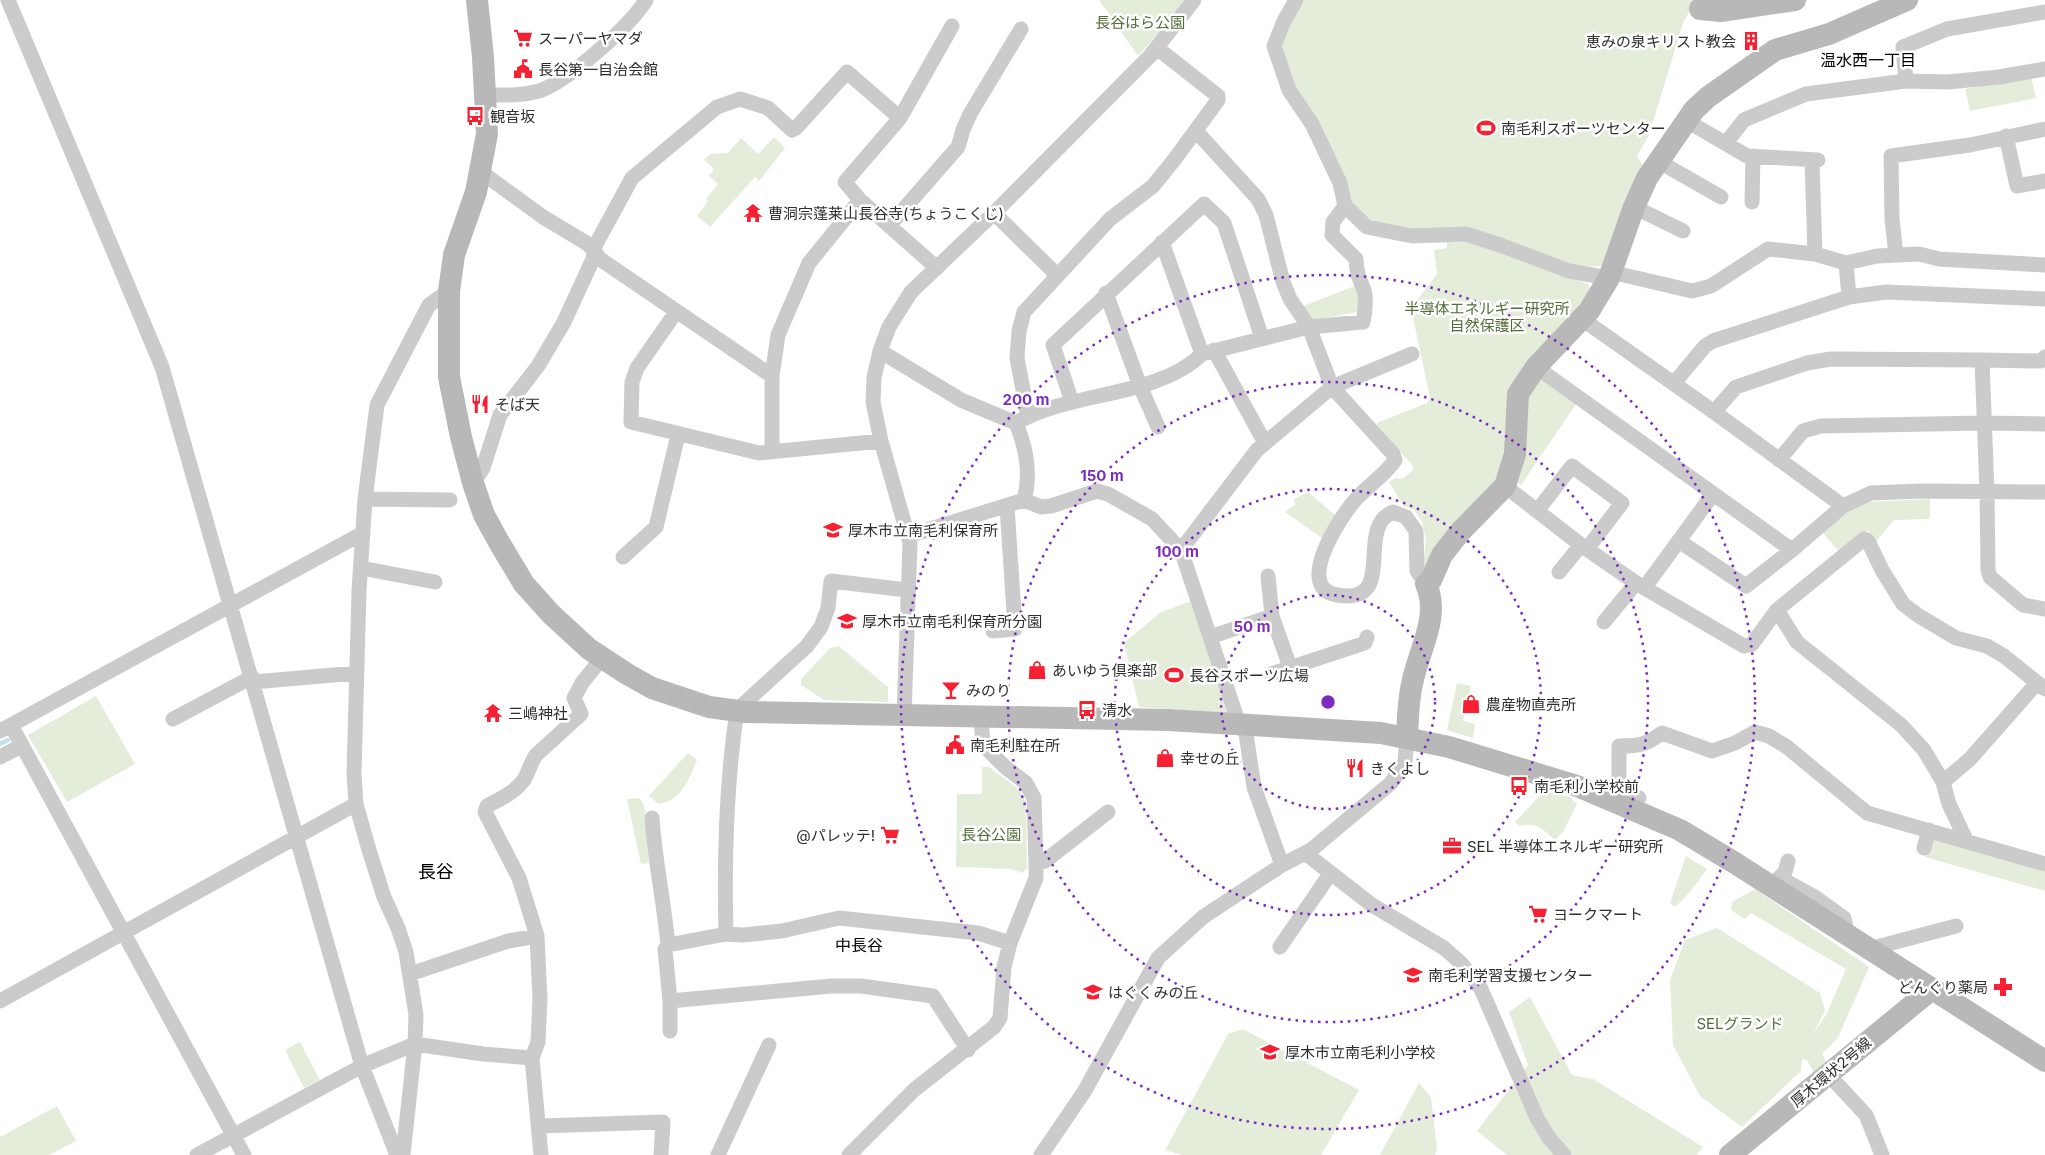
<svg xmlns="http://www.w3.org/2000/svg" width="2045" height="1155" viewBox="0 0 2045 1155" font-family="Inter,'Noto Sans JP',sans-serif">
	<rect width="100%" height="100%" fill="#fff"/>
	<path fill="#e4edda" d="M 1099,0 L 1188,0 L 1138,56 Z
		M 1301,0 L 1693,0 L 1689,12 L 1683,23 L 1649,135 L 1637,156 L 1645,169 L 1603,266 L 1568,267 L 1468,230 L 1410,231 L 1374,222 L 1360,215 L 1349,204 L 1295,89 L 1280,48 Z
		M 2031,76 L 2036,98 L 1970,111 L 1965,89 Z
		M 774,137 L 785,148 L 759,181 L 755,177 L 710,227 L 697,216 L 708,201 L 706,199 L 718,184 L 709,176 L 714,169 L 704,160 L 710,154 L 728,153 L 741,138 L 758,154 Z
		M 1447,241 L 1465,242 L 1482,245 L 1588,284 L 1591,290 L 1586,302 L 1515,386 L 1503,470 L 1426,568 L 1423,567 L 1426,540 L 1422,521 L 1413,509 L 1404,506 L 1389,482 L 1395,478 L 1402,479 L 1413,470 L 1413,466 L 1377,426 L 1377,423 L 1427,403 L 1430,398 L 1411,308 L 1437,274 L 1434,250 L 1447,248 Z
		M 1357,285 L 1363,306 L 1357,312 L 1314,320 L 1307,317 L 1301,307 Z
		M 1542,377 L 1576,404 L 1521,485 L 1518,483 L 1525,455 L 1522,404 Z
		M 1308,492 L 1336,516 L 1323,539 L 1285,512 L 1296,504 L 1293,500 Z
		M 1930,499 L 1930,519 L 1894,520 L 1875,543 L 1868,530 L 1841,554 L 1822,532 L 1848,511 L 1866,502 Z
		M 1193,600 L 1228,710 L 1227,713 L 1139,707 L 1124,643 L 1160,613 Z
		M 839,646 L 888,687 L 888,702 L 824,700 L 801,685 L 801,679 L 830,648 Z
		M 1457,683 L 1471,686 L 1463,721 L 1475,724 L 1473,738 L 1447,730 Z
		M 96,696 L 135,764 L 67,802 L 28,735 Z
		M 688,753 L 697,760 C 689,779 682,800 659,804 L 649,796 Z
		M 982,767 L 989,767 L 1020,790 L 1026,801 L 1027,869 L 1022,873 L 1012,869 L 956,867 L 957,794 L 982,794 Z
		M 1544,791 L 1569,797 L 1577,804 L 1563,832 L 1555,840 C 1542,829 1537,822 1520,826 L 1515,822 Z
		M 639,798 L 643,803 L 645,811 L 649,863 L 641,864 L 627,799 Z
		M 1932,837 L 2045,868 L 2045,891 L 1925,857 Z
		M 1686,856 L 1707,869 L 1690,892 L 1675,907 L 1670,903 Z
		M 1755,889 L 1869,967 L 1838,1038 L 1822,1054 L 1827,1063 L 1814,1073 L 1807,1060 L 1802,1059 L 1801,1071 L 1742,1127 L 1700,1096 L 1673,1045 L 1670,980 L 1685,940 L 1717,928 L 1820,993 L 1825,1011 L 1813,1034 L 1826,1015 L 1846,969 L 1751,913 L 1745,919 L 1731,910 L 1732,902 Z
		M 1530,997 L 1572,1075 L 1593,1079 L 1703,1147 L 1696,1155 L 1507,1155 L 1477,1131 L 1528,1065 L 1509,1012 Z
		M 1243,1029 L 1359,1090 L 1321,1155 L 1182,1155 L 1165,1150 L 1228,1034 Z
		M 300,1042 L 320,1080 L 304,1088 L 285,1050 Z
		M 1419,1083 L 1431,1097 L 1437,1148 L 1435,1155 L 1380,1155 Z
		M 57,1106 L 76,1141 L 49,1155 L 0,1155 L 0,1137 Z"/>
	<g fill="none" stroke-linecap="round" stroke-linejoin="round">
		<path stroke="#c4dfef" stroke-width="4.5" d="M 0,744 L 8,740"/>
		<path stroke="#cbcbcb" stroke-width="15" d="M 8,0 L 162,367 L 362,1066 L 397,1155
			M 1296,0 L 1284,21 L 1274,46 L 1289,90 L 1312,124 L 1340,183 L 1345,206 L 1367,227 L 1412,236 L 1466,234 L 1500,245 L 1569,271 L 1609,278
			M 1906,81 L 1903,47 L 1947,29 L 2045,12
			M 485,95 C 504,95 521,96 539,91 C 567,82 630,26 646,0
			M 900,118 L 952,26
			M 1687,121 L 1747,156 L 1818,160
			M 1196,131 L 1258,199 L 1266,215 L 1283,282 L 1290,299 L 1309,327 L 1363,322 C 1365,312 1367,300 1364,290 C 1359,277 1357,275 1356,259 L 1332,235 L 1333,222 L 1345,206
			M 2006,136 L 2017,186 L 2045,181
			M 1726,143 L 1744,120 L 1806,94 L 1906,81 L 1948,82 L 1999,77 L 2045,69
			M 1658,161 L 1721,197
			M 1812,161 L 1815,254
			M 481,172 L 543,217 L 588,244 L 594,251 L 596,244 L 632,178 L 717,107 L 740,99 L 768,108 L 792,130 L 796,128 L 847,72 L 900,118 L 845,182 L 860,200
			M 1752,202 L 1753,156
			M 1634,207 L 1683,231
			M 994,213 L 1057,275
			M 889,226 L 958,147 L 963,130 L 970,114 L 1021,29
			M 1162,242 L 1202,354
			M 594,251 L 600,259 L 772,376
			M 1896,255 L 1892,219 L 1891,156 L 1970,145 L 2045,129
			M 1846,263 L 1849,297
			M 1611,272 L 1692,291 L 1711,286 L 1768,249 L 1815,254 L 1846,263 L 1877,256 L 1919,254 L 1939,259 L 2045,265
			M 1106,293 L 1140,386 L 1158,427
			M 676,312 L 637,368 L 632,382 L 631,422 L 759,453 L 881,441
			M 1582,319 L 1714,412 L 1843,506
			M 1214,350 L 1265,443
			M 880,351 L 961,400 L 1016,423 C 1070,391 1157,398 1202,354 L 1309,327 L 1332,387 L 1257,450 L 1181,550 L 1239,724 L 1246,734 L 1254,787 L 1282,865
			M 1412,354 L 1332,387 L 1393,454 L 1395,460 C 1385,475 1369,485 1357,498 C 1341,515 1293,588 1337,595 C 1399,606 1354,527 1393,512 L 1406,517 L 1416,531 L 1417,571 L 1426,584
			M 2045,357 L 2041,361 L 1982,360 L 1987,492 L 1988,570 L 1990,577 L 2023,605 L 2045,609
			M 1536,367 L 1792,550
			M 1674,383 L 1705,346 L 1713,341 L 1849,297 L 1886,292 L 2045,299
			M 1072,402 L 1053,345 L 1204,204 L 1224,223 L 1262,338
			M 1714,412 L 1736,387 L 1807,363 L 1831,359 L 1982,360
			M 1028,416 L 1017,358 L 1019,331 L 1024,312 L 1110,219 L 1153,186 L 1174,160 L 1218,100 L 1218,96 L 1157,48
			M 772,452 L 772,376 L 778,335 L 809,263 L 860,200 L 937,268
			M 1779,460 L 1803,431 L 1821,426 L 1985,423 L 2045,424
			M 473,483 L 483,468 L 500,415 L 538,366 L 564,322 L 593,259 L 594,251
			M 1505,486 L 1581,545 L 1636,583 L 1744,646 L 1752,644 L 1777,610 L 1864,539 L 1868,541 L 1882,570 L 1903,604 L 1919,616 L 1956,638 L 1987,646 L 2004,656 L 2045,689
			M 365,499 L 450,500
			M 1024,500 L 1041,507 L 1051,506 L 1097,491 L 1108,494 L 1152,519 L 1181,550
			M 1537,511 L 1572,466 L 1622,503 L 1587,549
			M 908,536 L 1024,500 C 1031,475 1026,447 1016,423
			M 1679,541 L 1746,586 L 1792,550 L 1843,506 L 1871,493 L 1921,491 L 2045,492
			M 623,557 L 656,527 L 678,435
			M 361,568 L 435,582
			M 1559,572 L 1581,545
			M 1268,576 L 1272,616 L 1290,667
			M 1645,587 L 1713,494
			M 1777,610 L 1797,642 L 1901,725 L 1924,750 L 1943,782 L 1949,804 L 1967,842
			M 1604,622 L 1636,583
			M 993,631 L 1015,629 L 1007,506
			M 1210,637 L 1272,616
			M 1271,674 L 1365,643 L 1367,637
			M 253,682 L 356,673
			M 904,716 L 910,543 L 881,441 L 873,402 L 874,378 L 880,351 L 889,327 L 911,292 L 994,213 L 1150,56 L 1194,0
			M 173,719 L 252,677
			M 11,725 L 244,1155
			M 0,731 L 363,533
			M 0,757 L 21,746
			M 1943,782 L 1970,759 L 2037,683
			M 1639,798 L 1619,788 L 1619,746 C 1639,746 1646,745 1662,733 L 1712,751 L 1735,743 L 1755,732 L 1769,736 L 1787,747 L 1867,813 L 2045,864
			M 652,818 C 655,861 664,903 668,945
			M 1924,848 L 1929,830
			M 1305,853 L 1372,905 L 1444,948 L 1461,963 L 1481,989 L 1537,1118 L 1549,1138 L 1564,1155
			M 1036,864 L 1045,861 L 1108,812
			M 1780,878 L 1815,897 L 1844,918 L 1847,934
			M 1774,883 L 1785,872 L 1788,861
			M 726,934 C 724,860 726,784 737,710 L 807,646 L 821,627 L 828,608 L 831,581 L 907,590
			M 1280,947 L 1330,874
			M 1869,949 L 1956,926
			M 410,974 L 508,941 L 537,936
			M 0,1001 L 356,804
			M 670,1001 L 670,1031
			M 968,1050 L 933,996 L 861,986 L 831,986 L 670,1001 L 665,949 L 668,945 L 726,934 L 743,935 L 782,931 L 839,918 L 978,933 L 1010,943
			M 532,1058 L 538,1042 L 540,999 L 537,936 L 519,878 L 485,812 L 487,806 C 500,799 514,793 523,781 C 529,773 530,763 536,755 L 581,714 L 574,698 L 582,683 L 602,658
			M 1828,1074 L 1866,1115 L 1882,1155
			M 539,1126 L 663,1122 L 661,1155
			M 197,1155 L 362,1066 L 415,1044 L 483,1054 L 532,1058 L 541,1155
			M 403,1155 L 415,1044 L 416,1015 L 406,952 L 398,928 L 384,897 L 369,850 L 356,804 L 354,774 L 359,591 L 365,499 L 377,405 L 429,305 L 449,291
			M 718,1155 L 769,1045
			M 849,1155 L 914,1090 L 994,1027 L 1000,1018 L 1004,967 L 1010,943 L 1036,878 L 1036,864 L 1034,798 L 1026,783 L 1005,767 L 983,745 L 981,717
			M 1041,1155 L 1084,1092 L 1158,958 L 1203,917 L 1282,865 L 1311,850 L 1391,783 L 1405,762 L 1407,737"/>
		<path stroke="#b8b8b8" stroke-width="22" d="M 477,0 L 483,57 L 487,134 L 476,192 L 454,255 L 449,291 L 449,377 L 461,437 L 473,483 L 484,515 L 500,544 L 524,584 L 551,614 L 589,649 L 627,674 L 652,688 L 709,707 L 746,712 L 1168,720 L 1381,733 L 1449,747 L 1577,786 L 1680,830 L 1735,863 L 2045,1061
			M 1700,9 L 1721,11 L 1795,0
			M 1407,737 C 1408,720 1408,701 1412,684 C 1418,651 1441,617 1426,584 L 1431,580 L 1442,555 L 1460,532 L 1505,486 L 1515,454 L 1518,394 L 1536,367 L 1589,311 L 1609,278 L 1634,207 L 1647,178 L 1694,110 L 1708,97 L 1775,50 L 1829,34 L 1907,0
			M 1730,1155 L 1932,989"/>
	</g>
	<g fill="none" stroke="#7b2cbf" stroke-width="2.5" stroke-dasharray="2.5 5">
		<circle cx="1328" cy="702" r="107"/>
		<circle cx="1328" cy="702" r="213"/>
		<circle cx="1328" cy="702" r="320"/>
		<circle cx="1328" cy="702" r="427"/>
	</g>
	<defs>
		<g id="supermarket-bare" transform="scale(1.5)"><path d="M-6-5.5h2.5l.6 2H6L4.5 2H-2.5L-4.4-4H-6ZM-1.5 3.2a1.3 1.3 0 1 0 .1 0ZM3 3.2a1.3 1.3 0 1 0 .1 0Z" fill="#f52032" stroke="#fff" stroke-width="2.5" paint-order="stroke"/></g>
		<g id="building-bare" transform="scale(1.5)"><path d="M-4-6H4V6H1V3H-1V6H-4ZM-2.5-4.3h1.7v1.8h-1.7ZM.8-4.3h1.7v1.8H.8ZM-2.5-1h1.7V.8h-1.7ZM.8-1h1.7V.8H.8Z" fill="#f52032" stroke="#fff" stroke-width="2.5" paint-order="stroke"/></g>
		<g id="civic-bare" transform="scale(1.5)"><path d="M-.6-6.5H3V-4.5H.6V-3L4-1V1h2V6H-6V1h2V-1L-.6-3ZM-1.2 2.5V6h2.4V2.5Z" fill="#f52032" stroke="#fff" stroke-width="2.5" paint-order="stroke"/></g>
		<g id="bus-bare" transform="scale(1.5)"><path d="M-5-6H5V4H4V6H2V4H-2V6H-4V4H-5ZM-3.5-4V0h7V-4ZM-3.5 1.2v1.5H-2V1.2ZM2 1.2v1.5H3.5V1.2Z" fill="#f52032" stroke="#fff" stroke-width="2.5" paint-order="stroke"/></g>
		<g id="stadium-bare" transform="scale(1.5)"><path d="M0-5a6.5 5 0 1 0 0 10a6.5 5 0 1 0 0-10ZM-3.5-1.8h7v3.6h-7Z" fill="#f52032" stroke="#fff" stroke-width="2.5" paint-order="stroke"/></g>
		<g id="temple-bare" transform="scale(1.5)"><path d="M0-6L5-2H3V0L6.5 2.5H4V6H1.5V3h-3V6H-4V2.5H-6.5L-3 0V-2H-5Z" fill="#f52032" stroke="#fff" stroke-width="2.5" paint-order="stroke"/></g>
		<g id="restaurant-bare" transform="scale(1.5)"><path d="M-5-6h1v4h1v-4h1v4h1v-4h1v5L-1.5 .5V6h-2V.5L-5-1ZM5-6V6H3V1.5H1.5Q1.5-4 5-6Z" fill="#f52032" stroke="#fff" stroke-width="2.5" paint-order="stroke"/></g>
		<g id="school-bare" transform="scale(1.5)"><path d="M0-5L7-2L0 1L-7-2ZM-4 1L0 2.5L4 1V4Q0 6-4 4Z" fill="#f52032" stroke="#fff" stroke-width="2.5" paint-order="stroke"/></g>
		<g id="shop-bare" transform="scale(1.5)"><path d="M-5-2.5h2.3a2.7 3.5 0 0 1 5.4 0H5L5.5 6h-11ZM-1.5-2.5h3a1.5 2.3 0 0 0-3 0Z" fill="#f52032" stroke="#fff" stroke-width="2.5" paint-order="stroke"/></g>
		<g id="bar-bare" transform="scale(1.5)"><path d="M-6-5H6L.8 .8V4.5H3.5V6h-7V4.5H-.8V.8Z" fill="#f52032" stroke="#fff" stroke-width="2.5" paint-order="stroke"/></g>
		<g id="office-bare" transform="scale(1.5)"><path d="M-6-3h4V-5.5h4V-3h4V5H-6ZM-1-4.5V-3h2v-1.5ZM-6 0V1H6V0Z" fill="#f52032" stroke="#fff" stroke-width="2.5" paint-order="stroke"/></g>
		<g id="university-bare" transform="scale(1.5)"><path d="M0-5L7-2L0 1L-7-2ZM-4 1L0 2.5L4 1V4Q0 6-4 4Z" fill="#f52032" stroke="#fff" stroke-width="2.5" paint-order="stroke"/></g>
		<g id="pharmacy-bare" transform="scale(1.5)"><path d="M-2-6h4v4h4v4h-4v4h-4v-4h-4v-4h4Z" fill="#f52032" stroke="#fff" stroke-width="2.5" paint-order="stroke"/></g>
	</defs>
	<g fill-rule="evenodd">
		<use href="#supermarket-bare" x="523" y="38"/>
		<use href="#building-bare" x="1751" y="41"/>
		<use href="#civic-bare" x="523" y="69"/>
		<use href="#bus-bare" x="475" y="116"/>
		<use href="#stadium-bare" x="1486" y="128"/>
		<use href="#temple-bare" x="753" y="213"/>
		<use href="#restaurant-bare" x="480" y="404"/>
		<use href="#school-bare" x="833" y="530"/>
		<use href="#school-bare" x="847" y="621"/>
		<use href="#shop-bare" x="1037" y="670"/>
		<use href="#stadium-bare" x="1174" y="675"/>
		<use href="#bar-bare" x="951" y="690"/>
		<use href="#shop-bare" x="1471" y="704"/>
		<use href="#bus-bare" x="1087" y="710"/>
		<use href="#temple-bare" x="493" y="713"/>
		<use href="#civic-bare" x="955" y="745"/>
		<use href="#shop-bare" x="1165" y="758"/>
		<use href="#restaurant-bare" x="1355" y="768"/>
		<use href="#bus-bare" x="1519" y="786"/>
		<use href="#supermarket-bare" x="890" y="835"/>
		<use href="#office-bare" x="1452" y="846"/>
		<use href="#supermarket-bare" x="1538" y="914"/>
		<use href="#university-bare" x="1413" y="975"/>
		<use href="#pharmacy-bare" x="2003" y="987"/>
		<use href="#school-bare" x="1093" y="992"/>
		<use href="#school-bare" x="1270" y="1052"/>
	</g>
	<g text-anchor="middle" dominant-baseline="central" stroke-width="5" stroke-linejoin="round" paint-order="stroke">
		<g font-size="15" fill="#516e37" stroke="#fff">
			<text x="1140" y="22">長谷はら公園</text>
			<text x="1487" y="308">半導体エネルギー研究所<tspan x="1487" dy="17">自然保護区</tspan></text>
			<text x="991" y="834">長谷公園</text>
			<text x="1740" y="1023">SELグランド</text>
		</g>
		<g font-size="15" fill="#2e2e2e" stroke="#fff" text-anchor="start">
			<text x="538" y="38">スーパーヤマダ</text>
			<text x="1736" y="41" text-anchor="end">恵みの泉キリスト教会</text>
			<text x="538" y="69">長谷第一自治会館</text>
			<text x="490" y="116">観音坂</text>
			<text x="1501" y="128">南毛利スポーツセンター</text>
			<text x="768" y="213">曹洞宗蓬莱山長谷寺(ちょうこくじ)</text>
			<text x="495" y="404">そば天</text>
			<text x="848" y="530">厚木市立南毛利保育所</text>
			<text x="862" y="621">厚木市立南毛利保育所分園</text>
			<text x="1052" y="670">あいゆう倶楽部</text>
			<text x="1189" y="675">長谷スポーツ広場</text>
			<text x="966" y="690">みのり</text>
			<text x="1486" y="704">農産物直売所</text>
			<text x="1102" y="710">清水</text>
			<text x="508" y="713">三嶋神社</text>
			<text x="970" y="745">南毛利駐在所</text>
			<text x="1180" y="758">幸せの丘</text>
			<text x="1370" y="768">きくよし</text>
			<text x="1534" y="786">南毛利小学校前</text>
			<text x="875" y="835" text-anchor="end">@パレッテ!</text>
			<text x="1467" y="846">SEL 半導体エネルギー研究所</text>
			<text x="1553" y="914">ヨークマート</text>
			<text x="1428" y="975">南毛利学習支援センター</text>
			<text x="1988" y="987" text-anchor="end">どんぐり薬局</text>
			<text x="1108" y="992">はぐくみの丘</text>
			<text x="1285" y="1052">厚木市立南毛利小学校</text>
		</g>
		<g font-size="15" fill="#2e2e2e" stroke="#fff">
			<text transform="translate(1831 1072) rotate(-40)">厚木環状2号線</text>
		</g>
		<g font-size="16" fill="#000" stroke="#fff">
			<text x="1868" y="60">温水西一丁目</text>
			<text x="859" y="945">中長谷</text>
		</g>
		<g font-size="18" fill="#000" stroke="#fff">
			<text x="436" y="871">長谷</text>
		</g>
	</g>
	<circle cx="1328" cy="702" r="8" fill="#7b2cbf" stroke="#fff" stroke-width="2.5"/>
	<g font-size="15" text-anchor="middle" font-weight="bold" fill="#7b2cbf" stroke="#fff" stroke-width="5" stroke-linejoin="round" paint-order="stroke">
		<text x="1026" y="405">200 m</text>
		<text x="1102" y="481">150 m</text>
		<text x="1177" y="557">100 m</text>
		<text x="1252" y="632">50 m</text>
	</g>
</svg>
